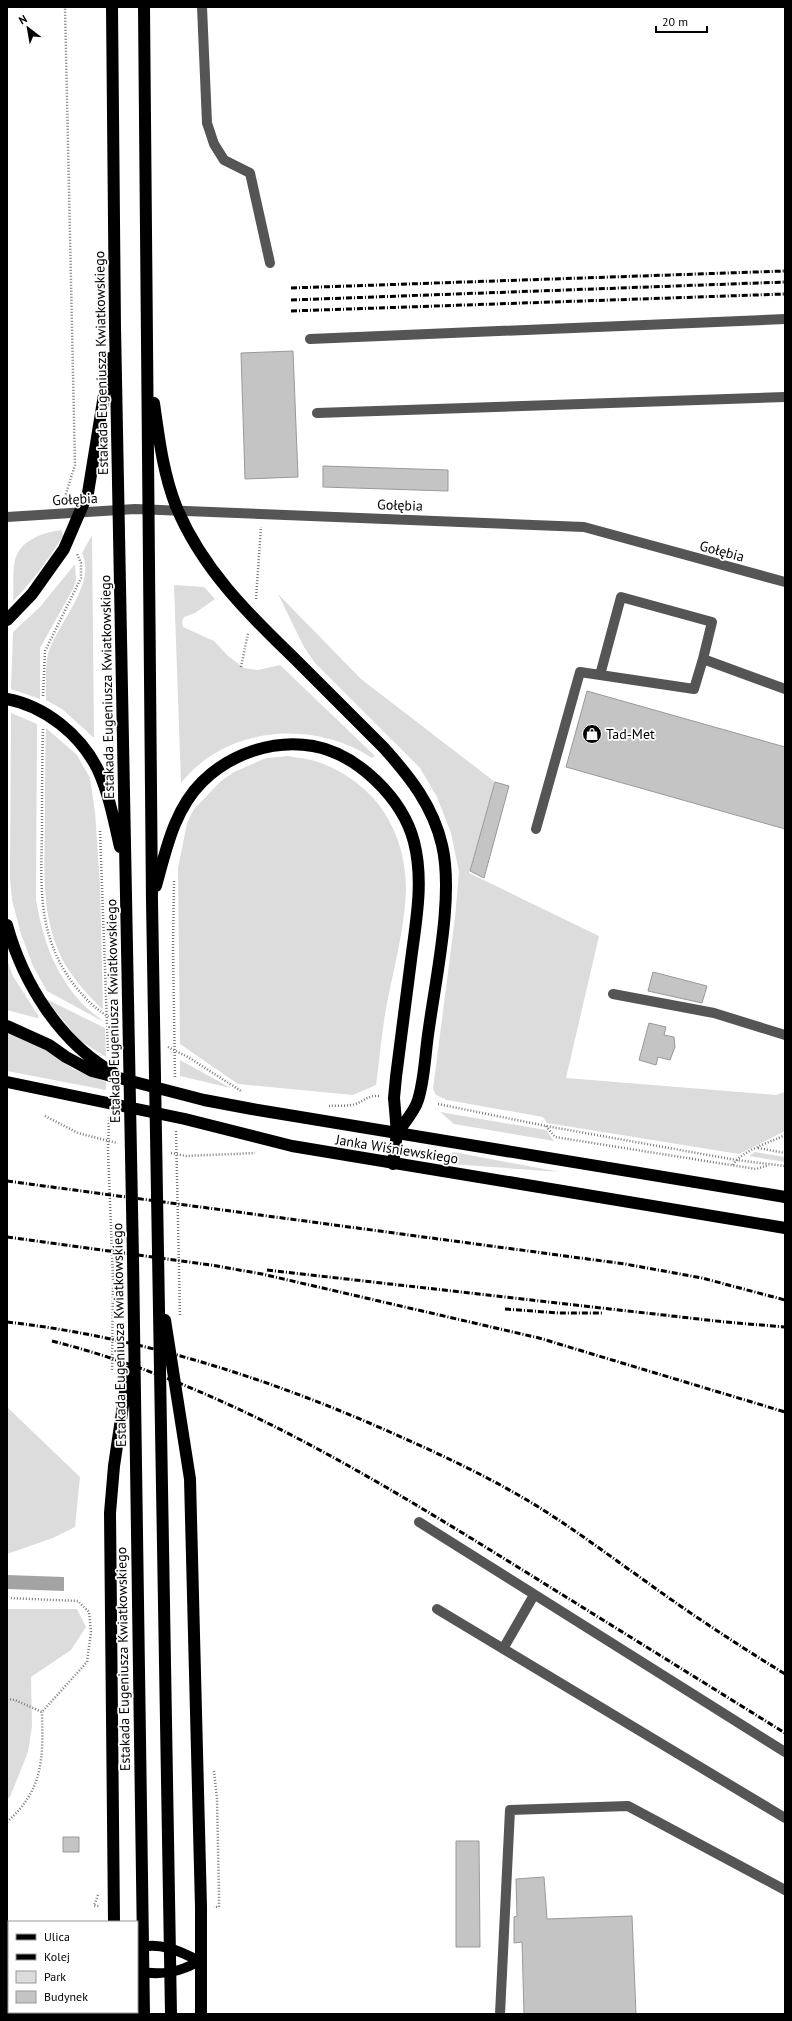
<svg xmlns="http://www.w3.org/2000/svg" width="792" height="2021" viewBox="0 0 792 2021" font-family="'PT Sans',sans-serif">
	<rect width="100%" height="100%" fill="#fff"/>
	<path fill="#dcdcdc" d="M 62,530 L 63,536 C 48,560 33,581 13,601 C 14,588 12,573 15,560 C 20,540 44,532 62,530 Z
		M 92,535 L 94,738 L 62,709 L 46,700 C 46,686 45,668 48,654 C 57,624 97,584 82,553 Z
		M 75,564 L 76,580 L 74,587 L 40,648 L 40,699 L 11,689 L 13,632 L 40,607 Z
		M 174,585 L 204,587 L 215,599 L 195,613 L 184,617 L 182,622 L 183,627 L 214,641 L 228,656 L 244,668 L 258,670 L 280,665 L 375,756 L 372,758 C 313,719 226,726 181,783 Z
		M 278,594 L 361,679 L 495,782 L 469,873 L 599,936 L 566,1078 L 776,1095 L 785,1092 L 785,1131 L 739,1154 L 547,1123 L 543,1117 L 447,1100 L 436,1095 L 433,1089 L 455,918 L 459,872 L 451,833 L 437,797 L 420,768 L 315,663 L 304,647 Z
		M 11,713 L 37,724 L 36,900 C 43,938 52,968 78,999 C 85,1008 95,1014 104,1022 L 47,991 L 33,966 L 21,934 L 12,900 L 10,878 Z
		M 46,728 L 77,755 L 90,778 L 95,812 L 100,885 L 103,1010 C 86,993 67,973 58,950 C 42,911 44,870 45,829 C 45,796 45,762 46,728 Z
		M 288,756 C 299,758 311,759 321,763 C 376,784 406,831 406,890 C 405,925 395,964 388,998 C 382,1027 380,1056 376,1085 L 353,1095 L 238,1084 L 180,1044 L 178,868 L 187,823 L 194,809 L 221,781 L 234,772 L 266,758 Z
		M 7,960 L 13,976 L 39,1017 L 37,1018 L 7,1010 Z
		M 46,999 L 105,1028 L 106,1057 L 79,1040 Z
		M 7,1031 L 42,1047 L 73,1069 L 106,1082 L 106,1090 L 7,1071 Z
		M 180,1060 L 231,1088 L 180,1076 Z
		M 440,1112 L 546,1130 L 554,1141 L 454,1124 Z
		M 453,1152 L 560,1172 L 451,1164 L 447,1159 Z
		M 755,1152 L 785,1157 L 785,1162 L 749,1156 Z
		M 7,1407 L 80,1477 L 75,1527 L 53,1538 L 7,1554 Z
		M 7,1609 L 77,1609 L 86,1627 L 71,1650 L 31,1677 L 32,1726 L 28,1752 L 10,1797 L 7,1799 Z"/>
	<path fill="#a3a3a3" d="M 7,1575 L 64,1577 L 64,1591 L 7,1589 Z"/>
	<path fill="#c4c4c4" stroke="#999" d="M 293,351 L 298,477 L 245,479 L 241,353 Z
		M 323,466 L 448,470 L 448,491 L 323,487 Z
		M 587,691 L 785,747 L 785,829 L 566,767 Z
		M 495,782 L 509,786 L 484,878 L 470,871 Z
		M 653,972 L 707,986 L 702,1003 L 648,991 Z
		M 649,1023 L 666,1027 L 664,1035 L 674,1037 L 675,1047 L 670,1060 L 658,1057 L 656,1065 L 639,1060 Z
		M 63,1837 L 79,1837 L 79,1852 L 63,1852 Z
		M 456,1841 L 479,1841 L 480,1947 L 456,1947 Z
		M 544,1877 L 547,1919 L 632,1916 L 636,2014 L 524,2014 L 522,1942 L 514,1943 L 514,1917 L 517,1916 L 516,1879 Z"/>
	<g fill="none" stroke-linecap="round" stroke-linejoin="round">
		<path stroke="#777" stroke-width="2.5" stroke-dasharray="1 2" stroke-linecap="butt" d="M 64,500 L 75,465 L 65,7
			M 256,599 L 261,527
			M 241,667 L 248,633
			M 43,696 L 45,651 L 81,578 L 81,563 L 77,554
			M 43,729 C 42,763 42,796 42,830 C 41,885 37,934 72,982 C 83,997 97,1011 114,1020
			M 100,831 L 108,1052
			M 174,881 L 173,948 L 175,1078
			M 168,1047 L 188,1057 L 241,1091
			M 438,1104 L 546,1126 L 736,1160 L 785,1166
			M 329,1106 C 337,1105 347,1107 355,1104 C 367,1100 367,1095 380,1096
			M 45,1116 L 78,1133 L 117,1143
			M 109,1117 L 108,1151 L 113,1279 L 112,1371
			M 546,1126 L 555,1137 L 756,1169 L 769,1165
			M 176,1131 L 180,1315
			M 758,1148 L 785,1153
			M 171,1153 L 186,1156 L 255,1153
			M 733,1165 C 742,1150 769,1143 785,1135
			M 7,1699 L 15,1700 L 42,1712 L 87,1662 L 91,1632 L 89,1612 L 78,1601 L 9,1598
			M 214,1771 L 217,1799 L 219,1896 L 219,1907 L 214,1907
			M 7,1822 C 44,1789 43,1759 42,1712
			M 98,1895 L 94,1906 L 100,1906
			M 7,1927 L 9,1927
			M 7,1973 L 9,1973"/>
		<path stroke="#555" stroke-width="10" d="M 202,7 L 207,123 L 214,144 L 224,160 L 250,173 L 270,263
			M 310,339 L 785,319
			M 317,413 L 785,397
			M 7,517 L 135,509 L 584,527 L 785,582
			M 600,675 L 621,597 L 712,622 L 703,659
			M 536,829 L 580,672 L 694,689 L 703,659 L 785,689
			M 613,994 L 714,1013 L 785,1035
			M 419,1522 L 785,1752
			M 437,1609 L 785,1818
			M 503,1649 L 534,1595
			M 500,2014 L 510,1810 L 628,1806 L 785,1890"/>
		<path stroke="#000" stroke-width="10" d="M 137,1948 C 159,1941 180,1951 199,1961
			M 7,1949 L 9,1949
			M 137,1971 C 160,1976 179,1973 199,1961"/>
		<path stroke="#000" stroke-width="12" d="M 112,7 L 115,327 L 133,1258 L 144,2014
			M 144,7 L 152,901 L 171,2014
			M 154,403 C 159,438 163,473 176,506 C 201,567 247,613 294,658 C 324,688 354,718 384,748 C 410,777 433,806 442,845 C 454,895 436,977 429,1028 C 425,1052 425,1078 418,1100 C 415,1111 404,1123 397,1133
			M 7,620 L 32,594 L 64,549 L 88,493 L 110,358
			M 7,699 C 45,706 81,735 98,770 C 109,794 114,821 120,847
			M 156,886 C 166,850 174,810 202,782 C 230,754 273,739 313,746 C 358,754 403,799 414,842 C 424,881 416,921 411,960 C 406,999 401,1038 396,1077 L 394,1098 L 397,1133 L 393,1164
			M 7,925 C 23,983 60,1043 114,1073
			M 7,1026 L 49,1045 L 66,1057 L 92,1071 L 204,1100 L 252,1109 L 785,1197
			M 7,1082 L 185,1119 L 292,1146 L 785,1228
			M 165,1320 L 190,1479 L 201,1907 L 201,2014
			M 114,1922 L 110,1513 L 114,1466 L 128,1372
			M 117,2012 L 117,2014"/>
		<path stroke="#000" stroke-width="3" stroke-dasharray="6 2 1 2" stroke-linecap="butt" d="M 291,288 L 785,271
			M 291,300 L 785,282
			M 291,311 L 785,294
			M 7,1181 L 625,1264 L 702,1278 L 785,1300
			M 7,1237 L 211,1265 L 262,1274 L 539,1338 L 785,1412
			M 267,1270 L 725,1322 L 785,1327
			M 505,1309 L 559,1313 L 603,1313
			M 7,1322 C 140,1337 268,1378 390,1432 C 444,1456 498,1481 548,1513 C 582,1535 614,1559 648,1583 C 692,1615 738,1645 785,1674
			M 52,1341 C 214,1382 359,1469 500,1556 C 595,1615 690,1674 785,1733"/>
	</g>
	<defs>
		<g id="shop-disc" transform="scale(1)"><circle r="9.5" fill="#000" stroke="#fff"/><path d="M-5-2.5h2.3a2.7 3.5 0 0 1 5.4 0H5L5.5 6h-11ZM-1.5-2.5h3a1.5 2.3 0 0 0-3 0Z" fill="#fff"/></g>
	</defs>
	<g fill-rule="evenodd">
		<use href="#shop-disc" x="592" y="734"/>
	</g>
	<g text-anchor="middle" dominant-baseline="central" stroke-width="3.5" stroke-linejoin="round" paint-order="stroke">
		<g font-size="14" fill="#000" stroke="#fff">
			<text transform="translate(101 363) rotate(-91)">Estakada Eugeniusza Kwiatkowskiego</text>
			<text transform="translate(75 499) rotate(-3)">Gołębia</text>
			<text transform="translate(400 505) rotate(2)">Gołębia</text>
			<text transform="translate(722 551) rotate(15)">Gołębia</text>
			<text transform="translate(107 687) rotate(-91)">Estakada Eugeniusza Kwiatkowskiego</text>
			<text transform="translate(113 1011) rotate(-91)">Estakada Eugeniusza Kwiatkowskiego</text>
			<text transform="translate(397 1149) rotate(9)">Janka Wiśniewskiego</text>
			<text transform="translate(119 1335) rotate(-91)">Estakada Eugeniusza Kwiatkowskiego</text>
			<text transform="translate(123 1659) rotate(-91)">Estakada Eugeniusza Kwiatkowskiego</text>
		</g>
		<g font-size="14" fill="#000" stroke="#fff" text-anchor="start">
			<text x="606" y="734">Tad-Met</text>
		</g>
	</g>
	<rect width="792" height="2021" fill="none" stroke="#000000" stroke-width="16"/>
	<rect x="8" y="1921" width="130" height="92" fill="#ffffff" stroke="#999999"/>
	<rect x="16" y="1934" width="20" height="6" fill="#000000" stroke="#999999"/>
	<text x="44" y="1941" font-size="12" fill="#000000">Ulica</text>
	<rect x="16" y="1954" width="20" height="6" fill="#000000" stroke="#999999"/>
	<text x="44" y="1961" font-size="12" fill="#000000">Kolej</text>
	<rect x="16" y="1971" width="20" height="12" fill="#dcdcdc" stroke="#999999"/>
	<text x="44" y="1981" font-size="12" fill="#000000">Park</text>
	<rect x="16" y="1991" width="20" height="12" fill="#c4c4c4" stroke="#999999"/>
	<text x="44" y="2001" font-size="12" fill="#000000">Budynek</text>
	<g transform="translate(28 28) rotate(329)" stroke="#ffffff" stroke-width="3" paint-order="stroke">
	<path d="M0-3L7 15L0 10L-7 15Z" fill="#000000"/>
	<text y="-6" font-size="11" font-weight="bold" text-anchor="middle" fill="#000000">N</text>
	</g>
	<path d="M656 26v6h51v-6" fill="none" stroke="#000000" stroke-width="2"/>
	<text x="662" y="26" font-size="12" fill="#000000" stroke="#ffffff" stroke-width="3" paint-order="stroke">20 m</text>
</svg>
